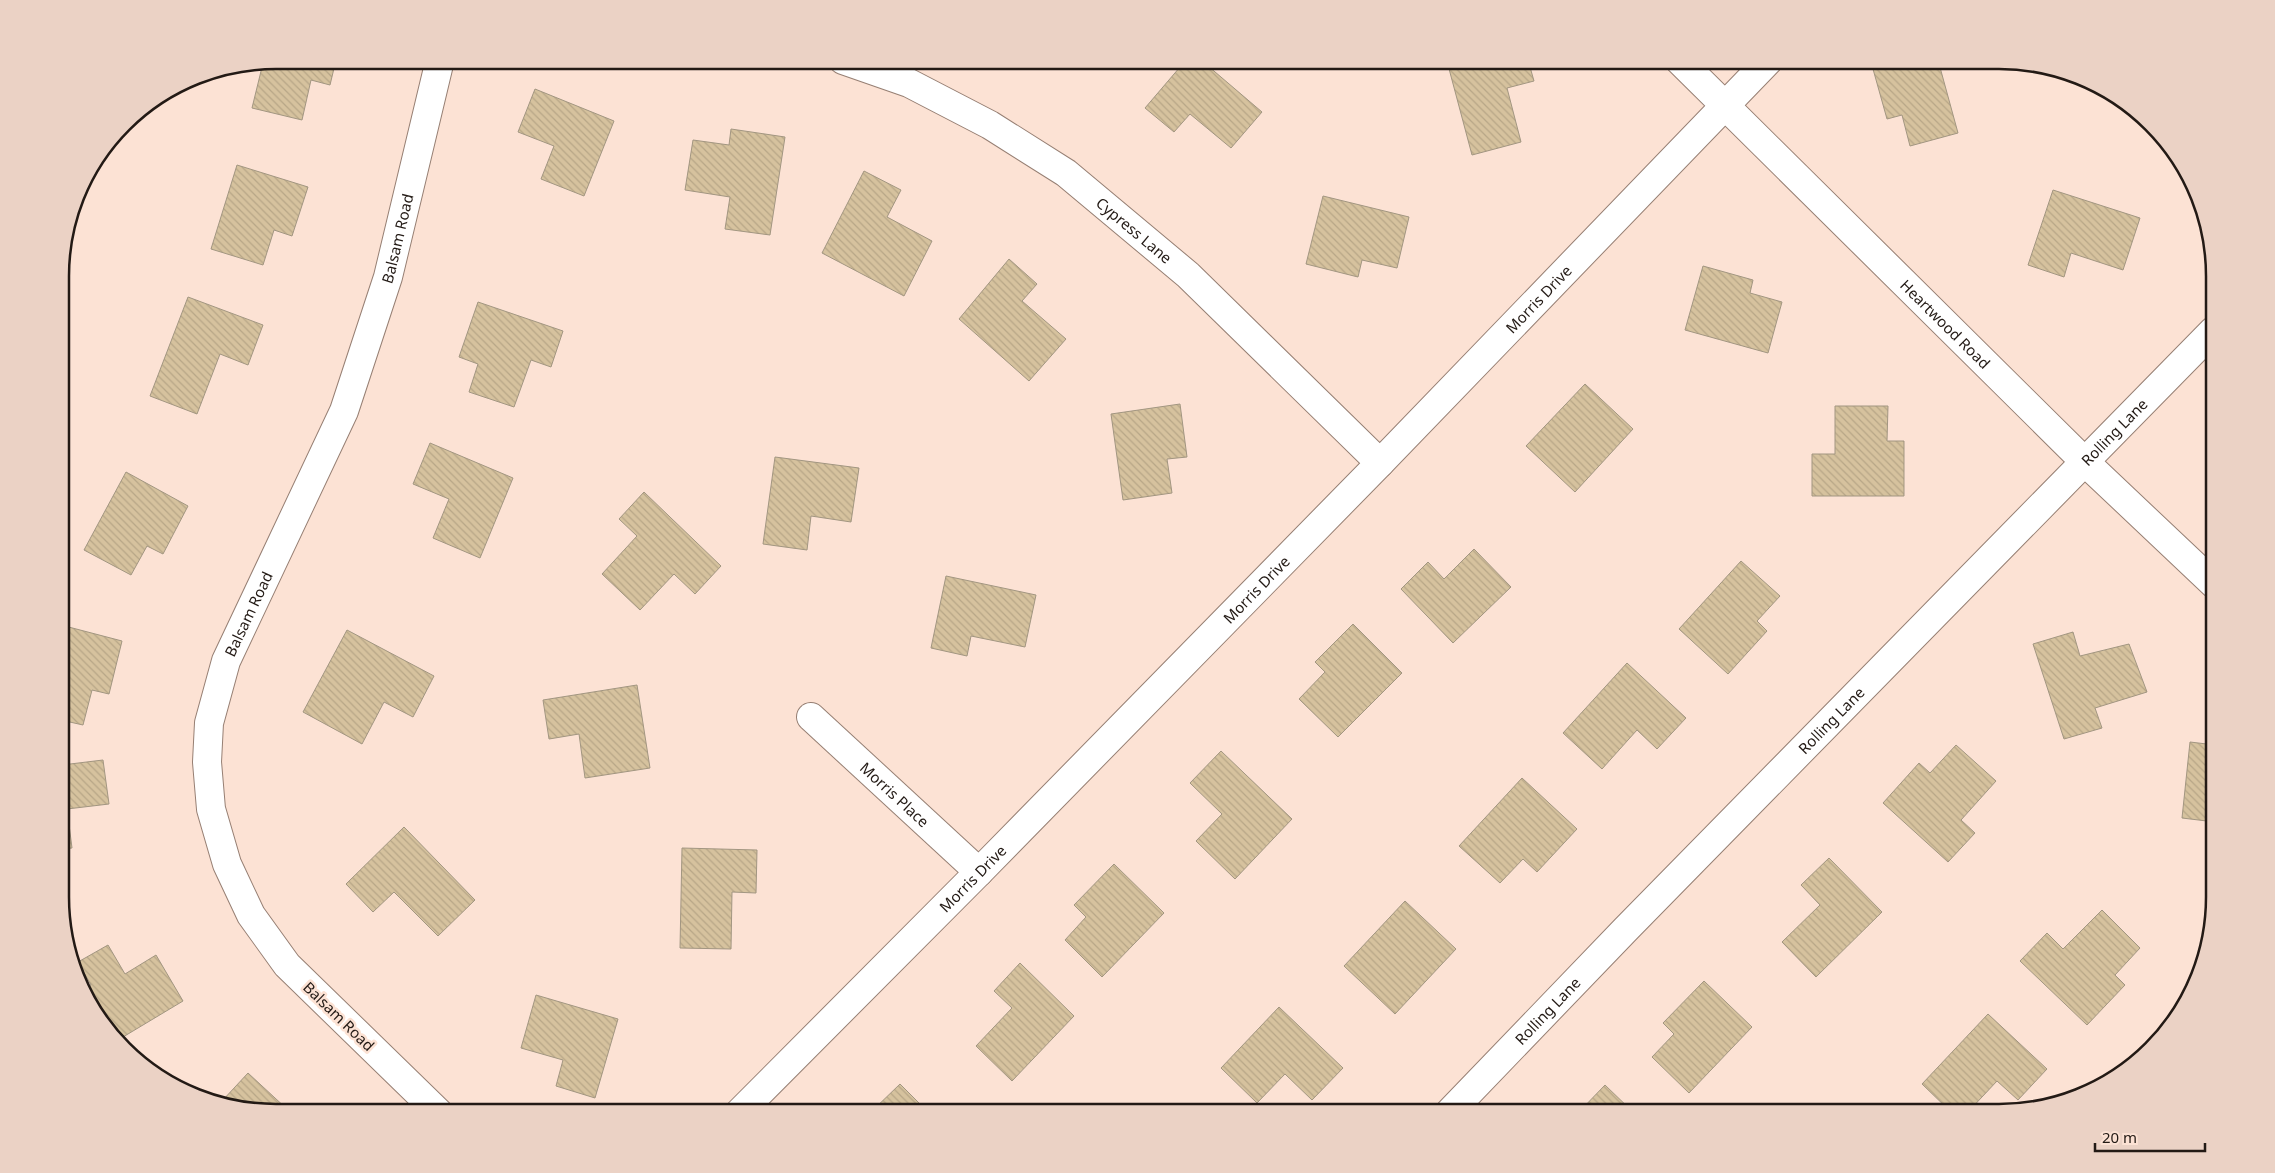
<svg xmlns="http://www.w3.org/2000/svg" width="2275" height="1173" viewBox="0 0 2275 1173" font-family="'Noto Sans',sans-serif">
	<defs>
		<pattern id="building-back-hatch" width="6" height="6" patternUnits="userSpaceOnUse" patternTransform="scale(1.25)"><rect width="6" height="6" fill="#d6c29e"/><path d="M-1 5l2 2M0 0l6 6M5-1l2 2" fill="none" stroke="#b7a687"/></pattern>
	</defs>
	<rect width="100%" height="100%" fill="#fce2d4"/>
	<path fill="url(#building-back-hatch)" stroke="#a29681" d="M 276,60 L 336,60 L 330,85 L 311,80 L 302,120 L 252,108 L 263,63 Z
		M 1186,60 L 1201,60 L 1262,112 L 1231,148 L 1190,114 L 1174,132 L 1145,108 Z
		M 1466,60 L 1528,60 L 1534,81 L 1507,88 L 1521,142 L 1472,155 L 1448,65 Z
		M 1904,60 L 1938,60 L 1958,133 L 1910,146 L 1902,115 L 1887,119 L 1873,69 Z
		M 535,89 L 614,121 L 584,196 L 541,179 L 554,146 L 518,132 Z
		M 731,129 L 785,137 L 770,235 L 725,229 L 730,197 L 685,190 L 693,140 L 729,145 Z
		M 237,165 L 308,187 L 292,236 L 274,230 L 263,265 L 211,249 Z
		M 864,171 L 901,190 L 887,217 L 932,241 L 904,296 L 822,253 Z
		M 2053,190 L 2140,218 L 2123,270 L 2071,253 L 2064,277 L 2028,265 Z
		M 1323,196 L 1409,217 L 1397,268 L 1362,260 L 1358,277 L 1306,264 Z
		M 1009,259 L 1037,284 L 1022,301 L 1066,339 L 1029,381 L 959,319 Z
		M 1703,266 L 1753,280 L 1750,293 L 1782,302 L 1768,353 L 1685,330 Z
		M 188,297 L 263,325 L 248,365 L 220,354 L 197,414 L 150,396 Z
		M 478,302 L 563,331 L 551,367 L 531,360 L 514,407 L 469,392 L 478,364 L 459,357 Z
		M 1585,384 L 1633,429 L 1575,492 L 1526,446 Z
		M 1180,404 L 1187,457 L 1167,459 L 1172,493 L 1123,500 L 1111,414 Z
		M 1835,406 L 1888,406 L 1887,441 L 1904,441 L 1904,496 L 1812,496 L 1812,454 L 1835,454 Z
		M 430,443 L 513,478 L 480,558 L 433,538 L 449,499 L 413,484 Z
		M 775,457 L 859,468 L 851,522 L 811,516 L 807,550 L 763,544 Z
		M 126,472 L 188,506 L 163,554 L 147,546 L 131,575 L 84,550 Z
		M 644,492 L 721,566 L 695,594 L 674,574 L 640,610 L 602,574 L 637,536 L 619,519 Z
		M 1474,549 L 1511,587 L 1453,643 L 1401,589 L 1428,562 L 1444,579 Z
		M 1741,561 L 1780,596 L 1757,621 L 1767,631 L 1728,674 L 1679,629 Z
		M 946,576 L 1036,595 L 1025,647 L 971,636 L 967,656 L 931,648 Z
		M 1353,624 L 1402,673 L 1338,737 L 1299,699 L 1325,672 L 1315,662 Z
		M 61,625 L 122,641 L 109,694 L 92,690 L 83,725 L 61,720 Z
		M 347,630 L 434,676 L 413,717 L 384,702 L 362,744 L 303,712 Z
		M 2073,632 L 2080,656 L 2129,644 L 2147,692 L 2095,708 L 2102,728 L 2064,739 L 2033,644 Z
		M 1627,663 L 1686,718 L 1657,749 L 1637,730 L 1602,769 L 1563,733 Z
		M 637,685 L 650,768 L 585,778 L 579,734 L 549,739 L 543,700 Z
		M 2190,742 L 2215,745 L 2215,822 L 2182,818 Z
		M 1956,745 L 1996,781 L 1961,820 L 1975,833 L 1948,862 L 1883,803 L 1919,763 L 1930,773 Z
		M 1221,751 L 1292,819 L 1235,879 L 1196,841 L 1222,814 L 1190,783 Z
		M 103,760 L 109,804 L 67,809 L 72,848 L 62,849 L 62,765 Z
		M 1522,778 L 1577,829 L 1537,872 L 1523,859 L 1500,883 L 1459,846 Z
		M 404,827 L 475,900 L 438,936 L 394,892 L 373,912 L 346,884 Z
		M 682,848 L 757,850 L 756,893 L 732,892 L 731,949 L 680,948 Z
		M 1829,858 L 1882,912 L 1816,977 L 1782,942 L 1820,905 L 1801,885 Z
		M 1114,864 L 1164,913 L 1102,977 L 1065,940 L 1086,917 L 1074,905 Z
		M 1405,901 L 1456,949 L 1395,1014 L 1344,966 Z
		M 2102,910 L 2140,948 L 2115,975 L 2125,985 L 2087,1025 L 2020,961 L 2047,933 L 2063,949 Z
		M 108,945 L 125,974 L 156,955 L 183,1001 L 118,1040 L 107,1031 L 83,989 L 91,985 L 78,962 Z
		M 1020,963 L 1074,1016 L 1012,1081 L 976,1046 L 1012,1008 L 994,991 Z
		M 1704,981 L 1752,1027 L 1689,1093 L 1652,1057 L 1674,1034 L 1663,1023 Z
		M 536,995 L 618,1019 L 595,1098 L 556,1086 L 563,1060 L 521,1048 Z
		M 1279,1007 L 1343,1068 L 1312,1100 L 1285,1074 L 1257,1103 L 1221,1068 Z
		M 1988,1014 L 2047,1069 L 2018,1100 L 1997,1081 L 1967,1113 L 1952,1113 L 1922,1084 Z
		M 248,1073 L 288,1110 L 285,1113 L 276,1113 L 222,1101 Z
		M 900,1084 L 929,1113 L 870,1113 Z
		M 1605,1085 L 1634,1113 L 1578,1113 Z"/>
	<g fill="none" stroke-linecap="round" stroke-linejoin="round">
		<g stroke="#967f73" stroke-width="30">
			<g id="street">
				<path id="s1" d="M 843,60 L 909,83 L 990,125 L 1066,173 L 1188,275 L 1380,463"/>
				<path id="s2" d="M 1679,60 L 2086,463 L 2214,584"/>
				<path id="s3" d="M 811,717 L 979,872"/>
				<path id="s4" d="M 439,1113 L 287,965 L 251,915 L 227,864 L 211,809 L 207,762 L 209,723 L 226,661 L 344,411 L 388,277 L 440,60"/>
				<path id="s5" d="M 739,1113 L 979,872 L 1380,463 L 1769,60"/>
				<path id="s6" d="M 1449,1113 L 1626,929 L 2213,331"/>
			</g>
		</g>
		<use href="#street" stroke="#fff" stroke-width="28"/>
	</g>
	<g text-anchor="middle" dominant-baseline="central" stroke-width="5" stroke-linejoin="round" paint-order="stroke">
		<g font-size="15" fill="#231a15" stroke="#fce2d4">
			<text stroke="none"><textPath href="#s1" startOffset="340">Cypress Lane</textPath></text>
			<text stroke="none"><textPath href="#s4" startOffset="995">Balsam Road</textPath></text>
			<text stroke="none"><textPath href="#s5" startOffset="1141">Morris Drive</textPath></text>
			<text stroke="none"><textPath href="#s2" startOffset="375">Heartwood Road</textPath></text>
			<text stroke="none"><textPath href="#s6" startOffset="952">Rolling Lane</textPath></text>
			<text stroke="none"><textPath href="#s5" startOffset="736">Morris Drive</textPath></text>
			<text stroke="none"><textPath href="#s4" startOffset="590">Balsam Road</textPath></text>
			<text stroke="none"><textPath href="#s6" startOffset="548">Rolling Lane</textPath></text>
			<text stroke="none"><textPath href="#s3" startOffset="114">Morris Place</textPath></text>
			<text stroke="none"><textPath href="#s5" startOffset="331">Morris Drive</textPath></text>
			<text stroke="none"><textPath href="#s6" startOffset="142">Rolling Lane</textPath></text>
			<text transform="translate(339 1016) rotate(44)">Balsam Road</text>
		</g>
	</g>
	<path d="M0 0H2275V1173H0ZM276 69H1999A207 207 0 0 1 2206 276V897A207 207 0 0 1 1999 1104H276A207 207 0 0 1 69 897V276A207 207 0 0 1 276 69Z" fill="#ebd2c5" fill-rule="evenodd"/>
	<path fill="none" stroke="#231a15" stroke-width="2.5" d="M276 69H1999A207 207 0 0 1 2206 276V897A207 207 0 0 1 1999 1104H276A207 207 0 0 1 69 897V276A207 207 0 0 1 276 69Z"/>
	<path d="M2095 1143v8h110v-8" fill="none" stroke="#231a15" stroke-width="2.5"/>
	<text x="2102" y="1143" font-size="15" fill="#231a15" stroke="#fce2d4" stroke-width="4" paint-order="stroke">20 m</text>
</svg>
